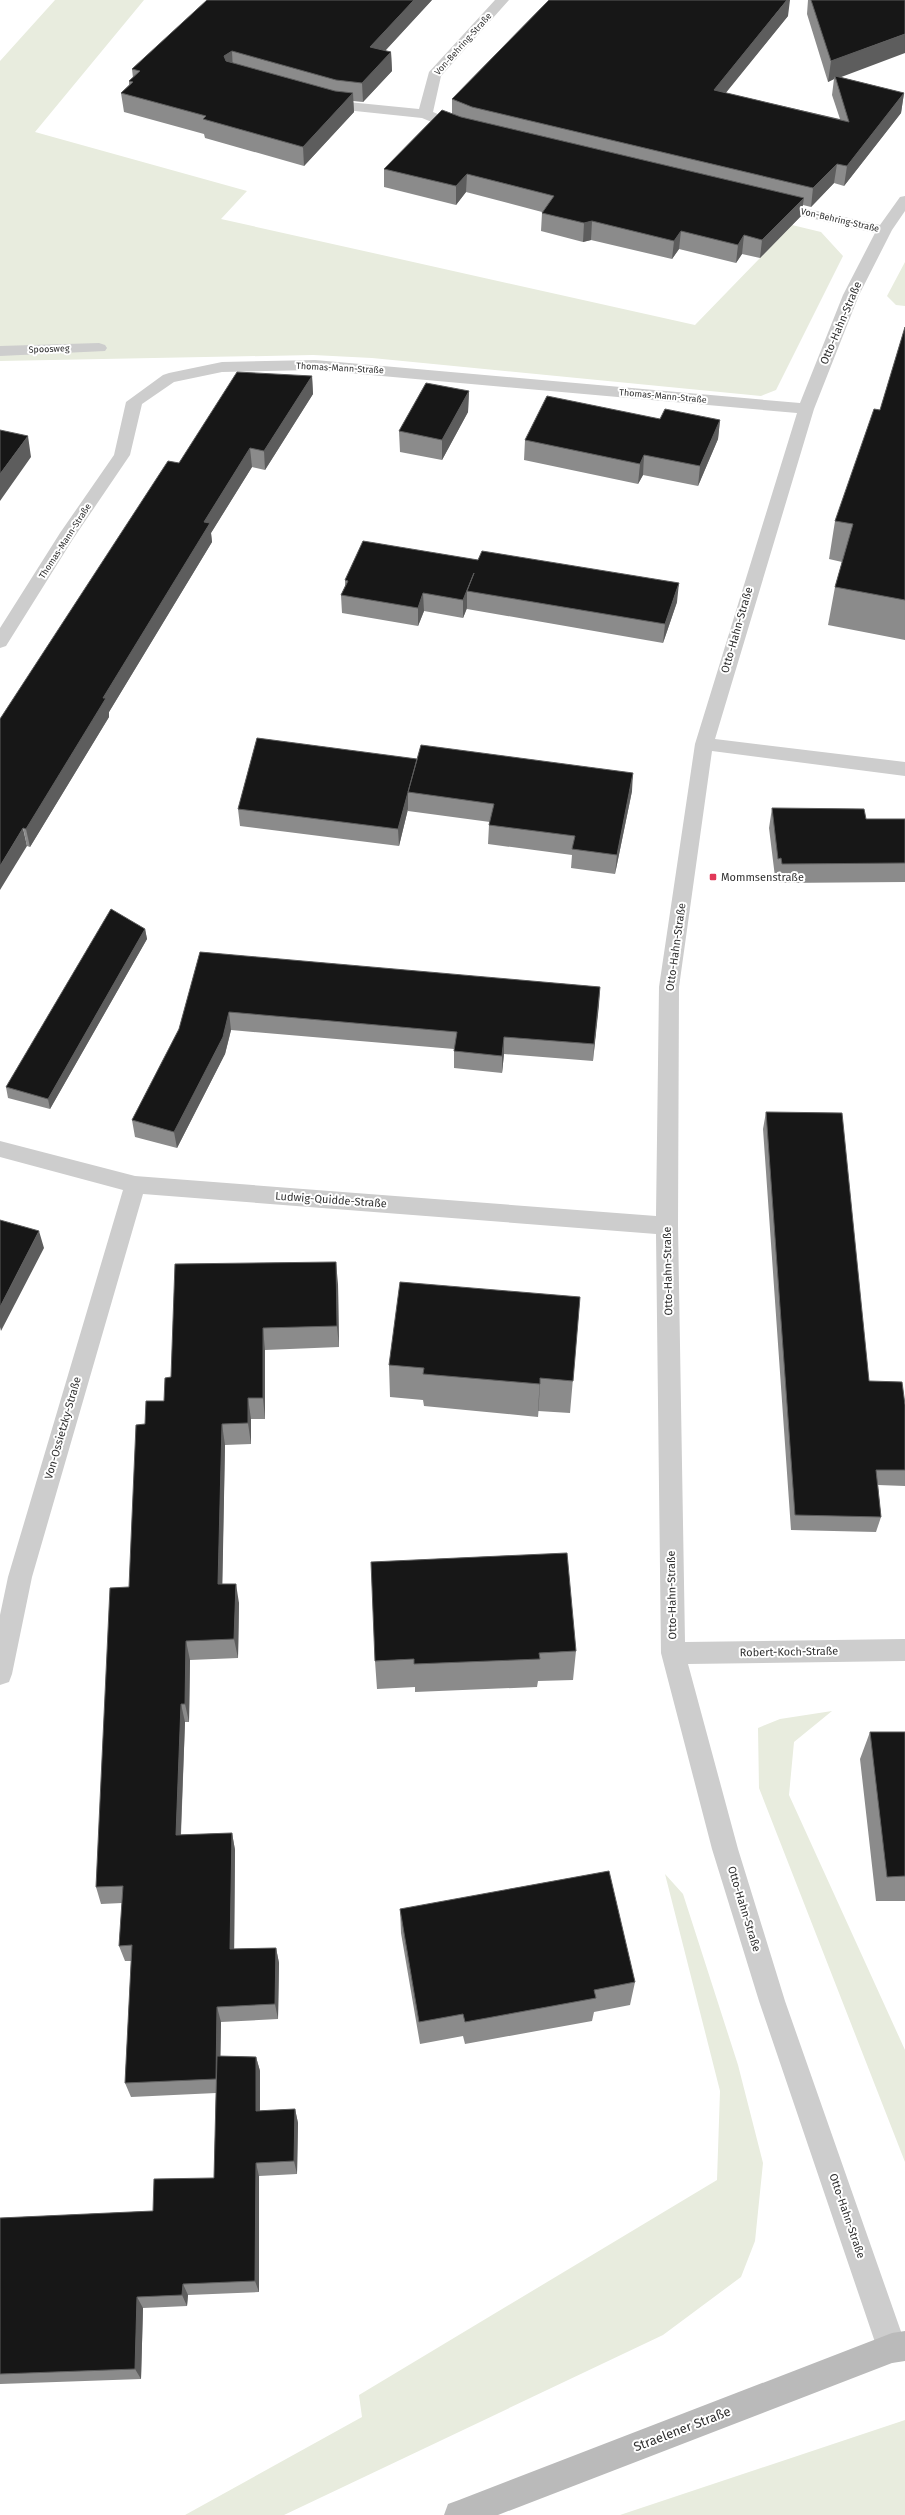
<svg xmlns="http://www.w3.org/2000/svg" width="905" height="2515" viewBox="0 0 905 2515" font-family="'Fira Sans',sans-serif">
	<rect width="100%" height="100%" fill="#fff"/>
	<path fill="#e8ecde" d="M 55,0 L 144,0 L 35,132 L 247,191 L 221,219 L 695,325 L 792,225 L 821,232 L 843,256 L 776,390 L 761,396 L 372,358 L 313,355 L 0,361 L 0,61 Z
		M 905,262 L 905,306 L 896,305 L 887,296 Z
		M 832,1711 L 794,1742 L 789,1795 L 905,2050 L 905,2162 L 759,1788 L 758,1728 L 780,1719 Z
		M 665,1874 L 683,1894 L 738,2065 L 763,2163 L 755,2241 L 741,2277 L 663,2335 L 284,2515 L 185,2515 L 362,2417 L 359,2395 L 717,2180 L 720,2091 Z
		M 905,2420 L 905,2515 L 620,2515 Z"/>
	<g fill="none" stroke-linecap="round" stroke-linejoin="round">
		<path fill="#cdcdcd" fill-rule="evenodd" d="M 495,0 L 509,0 L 441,76 L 433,112 L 466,126 L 468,129 L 466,132 L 456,132 L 422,118 L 336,109 L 319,104 L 317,101 L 324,97 L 338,101 L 419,109 L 429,72 Z
			M 905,196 L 905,211 L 892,230 L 859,295 L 814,409 L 715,739 L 905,762 L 905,776 L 712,751 L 679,987 L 678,1226 L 685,1642 L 905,1639 L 905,1661 L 688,1664 L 738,1849 L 785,2001 L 905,2343 L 902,2358 L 892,2363 L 882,2358 L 877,2348 L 759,2001 L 712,1849 L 661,1653 L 656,1234 L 143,1194 L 32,1577 L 12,1674 L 9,1682 L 0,1685 L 0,1615 L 8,1577 L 123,1190 L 0,1157 L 0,1141 L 135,1176 L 656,1216 L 659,987 L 695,744 L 797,413 L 315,370 L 222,372 L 174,382 L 142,404 L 130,455 L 73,539 L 6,646 L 0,648 L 0,628 L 60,533 L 114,455 L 126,402 L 163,375 L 169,373 L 222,362 L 315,360 L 800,403 L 843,295 L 875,233 L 767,208 L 765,205 L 772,201 L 880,225 L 900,197 Z
			M 99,343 L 105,345 L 107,348 L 105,351 L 0,356 L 0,346 Z"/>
		<path fill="#bababa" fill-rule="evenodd" d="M 905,2331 L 905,2361 L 892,2363 L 498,2515 L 444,2515 L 448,2504 L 459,2500 L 892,2333 Z"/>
	</g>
	<path fill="#8b8b8b" d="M 432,0 L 385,51 L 391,52 L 392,71 L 363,102 L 353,101 L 354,112 L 304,166 L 205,138 L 204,134 L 124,112 L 121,93 L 129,85 L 129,81 L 133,78 L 132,69 Z
		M 808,0 L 905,0 L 840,77 L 904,93 L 901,113 L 844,186 L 834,183 L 811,207 L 803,205 L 801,216 L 760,258 L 742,254 L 736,263 L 679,249 L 672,259 L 591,240 L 583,242 L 541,231 L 542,213 L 542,212 L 466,192 L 456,205 L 384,187 L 384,169 L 452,114 L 452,99 L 788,16 L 725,93 L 840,119 L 832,95 L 834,79 L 828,82 L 807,14 Z
		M 905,327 L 905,640 L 828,625 L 835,587 L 842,562 L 829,559 L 835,521 L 880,410 Z
		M 312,376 L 313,394 L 265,470 L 252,467 L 211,533 L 212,542 L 109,712 L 109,717 L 30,847 L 27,846 L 0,719 L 179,463 Z
		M 469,391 L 468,412 L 442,460 L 400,452 L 399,431 Z
		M 660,419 L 720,420 L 718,439 L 698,486 L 643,475 L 638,484 L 524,460 L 525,440 Z
		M 345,580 L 677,602 L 663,643 L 467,609 L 467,608 L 463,618 L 424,611 L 418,626 L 342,613 L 341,595 L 345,586 Z
		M 257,738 L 632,791 L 615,874 L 571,868 L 572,855 L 488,844 L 489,825 L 490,822 L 408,811 L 408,809 L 399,846 L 240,826 L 238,809 Z
		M 772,808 L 866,819 L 905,819 L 905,882 L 779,883 L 778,877 L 775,877 L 769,828 Z
		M 145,929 L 147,939 L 50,1109 L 8,1098 L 6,1087 Z
		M 200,952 L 600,987 L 593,1061 L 504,1054 L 502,1073 L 454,1068 L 454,1049 L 231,1030 L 225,1054 L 177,1148 L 135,1137 L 132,1120 L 179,1029 Z
		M 766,1112 L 869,1381 L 905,1405 L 905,1486 L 878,1485 L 881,1517 L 876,1532 L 791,1530 L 763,1129 Z
		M 338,1284 L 339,1347 L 265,1350 L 265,1419 L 251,1419 L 251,1444 L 225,1445 L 222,1584 L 239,1603 L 238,1658 L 190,1660 L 189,1722 L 185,1722 L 181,1835 L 232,1833 L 235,1850 L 234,1949 L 276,1948 L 279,1963 L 278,2019 L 221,2022 L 220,2056 L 256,2057 L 260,2071 L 260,2111 L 295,2109 L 298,2123 L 297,2174 L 259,2176 L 259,2292 L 188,2295 L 187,2306 L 143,2308 L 141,2379 L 0,2384 L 0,2218 L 153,2211 L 214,2178 L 216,2093 L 131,2097 L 125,2083 L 131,1961 L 125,1961 L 119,1946 L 122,1903 L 101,1904 L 96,1887 L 129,1587 L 145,1424 L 164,1401 L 171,1377 Z
		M 580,1297 L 570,1413 L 538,1411 L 538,1417 L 424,1406 L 423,1400 L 390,1397 L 389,1365 Z
		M 576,1651 L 573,1680 L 538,1681 L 537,1687 L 415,1692 L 415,1687 L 377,1689 L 375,1661 Z
		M 870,1732 L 905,1732 L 905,1901 L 876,1901 L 860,1759 Z
		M 400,1909 L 635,1982 L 630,2005 L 594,2012 L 592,2021 L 465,2044 L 463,2036 L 420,2044 L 401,1933 Z"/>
	<path fill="#5d5d5d" d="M 414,0 L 432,0 L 371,66 L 370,47 Z
		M 787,0 L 790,0 L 788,16 L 712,110 L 714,90 Z
		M 905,34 L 905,53 L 836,79 L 835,76 L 834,79 L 828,82 L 831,61 Z
		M 232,51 L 233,71 L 225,75 L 224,56 Z
		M 391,52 L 392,71 L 363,102 L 362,83 Z
		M 353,93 L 354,112 L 304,166 L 303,147 Z
		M 904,93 L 901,113 L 844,186 L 847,166 Z
		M 837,164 L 834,183 L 811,207 L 813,188 Z
		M 467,174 L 466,192 L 456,205 L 456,186 Z
		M 804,198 L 801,216 L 760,258 L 762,240 Z
		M 592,221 L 591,240 L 583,242 L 584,223 Z
		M 681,231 L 679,249 L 672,259 L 674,241 Z
		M 744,235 L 742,254 L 736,263 L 738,245 Z
		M 312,376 L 313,394 L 265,470 L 264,451 Z
		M 469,391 L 468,412 L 442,460 L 442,440 Z
		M 720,420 L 718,439 L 698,486 L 700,466 Z
		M 28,436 L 31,457 L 0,501 L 0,474 Z
		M 250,448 L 252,467 L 211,533 L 212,542 L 109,712 L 109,717 L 30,847 L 26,829 L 103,698 L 204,522 Z
		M 644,455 L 643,475 L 638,484 L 640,464 Z
		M 474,573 L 467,591 L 467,608 L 463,618 L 463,600 Z
		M 679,583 L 677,602 L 663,643 L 665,624 Z
		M 423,593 L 424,611 L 418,626 L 418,608 Z
		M 633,773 L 632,791 L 615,874 L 617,855 Z
		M 408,792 L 408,809 L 399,846 L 398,829 Z
		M 23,828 L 27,846 L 0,890 L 0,866 Z
		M 145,929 L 147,939 L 50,1109 L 48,1099 Z
		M 600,987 L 599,1005 L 593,1061 L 594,1044 Z
		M 229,1012 L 231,1030 L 225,1054 L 177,1148 L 174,1132 Z
		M 504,1037 L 504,1054 L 502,1073 L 502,1056 Z
		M 39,1231 L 44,1248 L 1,1331 L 0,1327 L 0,1307 Z
		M 336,1262 L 338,1284 L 339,1347 L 337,1326 Z
		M 263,1328 L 265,1350 L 265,1419 L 263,1398 Z
		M 540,1378 L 538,1411 L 538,1417 L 540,1384 Z
		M 248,1398 L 251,1419 L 251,1444 L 248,1423 Z
		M 222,1424 L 225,1445 L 222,1604 L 218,1584 Z
		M 236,1584 L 239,1603 L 238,1658 L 234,1639 Z
		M 186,1641 L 190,1660 L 189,1722 L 185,1704 Z
		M 181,1704 L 185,1722 L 180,1852 L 176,1835 Z
		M 232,1833 L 235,1850 L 234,1965 L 230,1949 Z
		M 276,1948 L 279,1963 L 278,2019 L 275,2004 Z
		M 217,2007 L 221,2022 L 220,2093 L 216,2079 Z
		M 256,2057 L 260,2071 L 260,2124 L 256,2111 Z
		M 295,2109 L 298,2123 L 297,2174 L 294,2161 Z
		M 256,2163 L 259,2176 L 259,2292 L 255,2281 Z
		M 183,2284 L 188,2295 L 187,2306 L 182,2295 Z
		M 137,2297 L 143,2308 L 141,2379 L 135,2369 Z"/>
	<path fill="#171717" stroke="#5d5d5d" d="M 207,0 L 414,0 L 370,47 L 391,52 L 362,83 L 336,80 L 232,51 L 224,56 L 226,61 L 335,91 L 353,93 L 303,147 L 203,119 L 206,116 L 121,93 L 133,82 L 129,81 L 140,71 L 132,69 Z
		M 549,0 L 787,0 L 714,90 L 849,122 L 835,76 L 904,93 L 847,166 L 837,164 L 813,188 L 472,107 L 452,99 Z
		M 811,0 L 905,0 L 905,34 L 831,61 Z
		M 442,110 L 461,117 L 804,198 L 762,240 L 744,235 L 738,245 L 681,231 L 674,241 L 592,221 L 584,223 L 542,213 L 554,196 L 467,174 L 456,186 L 384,169 Z
		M 905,327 L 905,600 L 835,587 L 853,524 L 835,521 L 874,409 L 880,410 Z
		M 237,372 L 312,376 L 264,451 L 250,448 L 204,522 L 210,523 L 103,698 L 106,698 L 26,829 L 23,828 L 0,866 L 0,719 L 168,461 L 179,463 Z
		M 426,383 L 469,391 L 442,440 L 399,431 Z
		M 547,396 L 660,419 L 665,409 L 720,420 L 700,466 L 644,455 L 640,464 L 525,440 Z
		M 0,430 L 28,436 L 0,474 Z
		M 363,541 L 478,560 L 482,551 L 679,583 L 665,624 L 467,591 L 474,573 L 463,600 L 423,593 L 418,608 L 341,595 L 348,581 L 345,580 Z
		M 257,738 L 417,759 L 398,829 L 238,809 Z
		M 421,745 L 633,773 L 617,855 L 572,849 L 575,836 L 489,825 L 494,804 L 408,792 Z
		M 772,808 L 864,809 L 866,819 L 905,819 L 905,863 L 782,864 L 781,858 L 778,859 Z
		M 111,909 L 145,929 L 48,1099 L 6,1087 Z
		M 200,952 L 600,987 L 594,1044 L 504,1037 L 502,1056 L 454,1051 L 457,1032 L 229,1012 L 223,1037 L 174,1132 L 132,1120 L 179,1029 Z
		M 766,1112 L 842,1113 L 869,1381 L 902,1382 L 905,1405 L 905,1470 L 876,1470 L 881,1517 L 795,1515 Z
		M 0,1220 L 39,1231 L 0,1307 Z
		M 336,1262 L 337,1326 L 263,1328 L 263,1398 L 248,1398 L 248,1423 L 222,1424 L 218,1584 L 236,1584 L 234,1639 L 186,1641 L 185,1704 L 181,1704 L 176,1835 L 232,1833 L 230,1949 L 276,1948 L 275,2004 L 217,2007 L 216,2079 L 125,2083 L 132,1945 L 119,1946 L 123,1886 L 96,1887 L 110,1588 L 129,1587 L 136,1425 L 145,1424 L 146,1401 L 164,1401 L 165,1378 L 171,1377 L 175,1264 Z
		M 400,1282 L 580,1297 L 573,1381 L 540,1378 L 540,1384 L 423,1374 L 424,1368 L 389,1365 Z
		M 567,1553 L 576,1651 L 539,1653 L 540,1659 L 414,1664 L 414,1659 L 375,1661 L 371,1562 Z
		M 870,1732 L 905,1732 L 905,1876 L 887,1877 Z
		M 609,1871 L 635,1982 L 594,1990 L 596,1998 L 465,2022 L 463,2014 L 419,2022 L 400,1909 Z
		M 217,2056 L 256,2057 L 256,2111 L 295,2109 L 294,2161 L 256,2163 L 255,2281 L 183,2284 L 182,2295 L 137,2297 L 135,2369 L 0,2374 L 0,2218 L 153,2211 L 154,2179 L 214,2178 Z"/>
	<rect fill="#e13858" stroke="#fff" stroke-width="1.5" x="709" y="873" width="8" height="8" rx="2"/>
	<g text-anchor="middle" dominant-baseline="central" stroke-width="4" stroke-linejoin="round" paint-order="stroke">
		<g font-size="9" fill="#303030" stroke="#fff">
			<text transform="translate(463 44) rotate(-48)">Von-Behring-Straße</text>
			<text transform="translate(840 220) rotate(13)">Von-Behring-Straße</text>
			<text transform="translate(49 349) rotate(-2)">Spoosweg</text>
			<text transform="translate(340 368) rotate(3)">Thomas-Mann-Straße</text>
			<text transform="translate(663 396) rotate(5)">Thomas-Mann-Straße</text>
			<text transform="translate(65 541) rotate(-57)">Thomas-Mann-Straße</text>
		</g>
		<g font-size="11" fill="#303030" stroke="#fff">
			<text transform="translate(841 323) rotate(-67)">Otto-Hahn-Straße</text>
			<text transform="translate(737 630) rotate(-74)">Otto-Hahn-Straße</text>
			<text transform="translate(676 947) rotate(-82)">Otto-Hahn-Straße</text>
			<text transform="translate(331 1200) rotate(4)">Ludwig-Quidde-Straße</text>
			<text transform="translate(668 1271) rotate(-91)">Otto-Hahn-Straße</text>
			<text transform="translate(63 1428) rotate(-74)">Von-Ossietzky-Straße</text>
			<text transform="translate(672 1595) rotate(-91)">Otto-Hahn-Straße</text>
			<text transform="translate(789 1652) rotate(-1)">Robert-Koch-Straße</text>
			<text transform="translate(744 1909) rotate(73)">Otto-Hahn-Straße</text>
			<text transform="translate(847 2216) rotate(71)">Otto-Hahn-Straße</text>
		</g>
		<g font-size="11" fill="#303030" stroke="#fff" text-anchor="start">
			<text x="721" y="877">Mommsenstraße</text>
		</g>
		<g font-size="13" fill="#303030" stroke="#fff">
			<text transform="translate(682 2429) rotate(-21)">Straelener Straße</text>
		</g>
	</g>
</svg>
